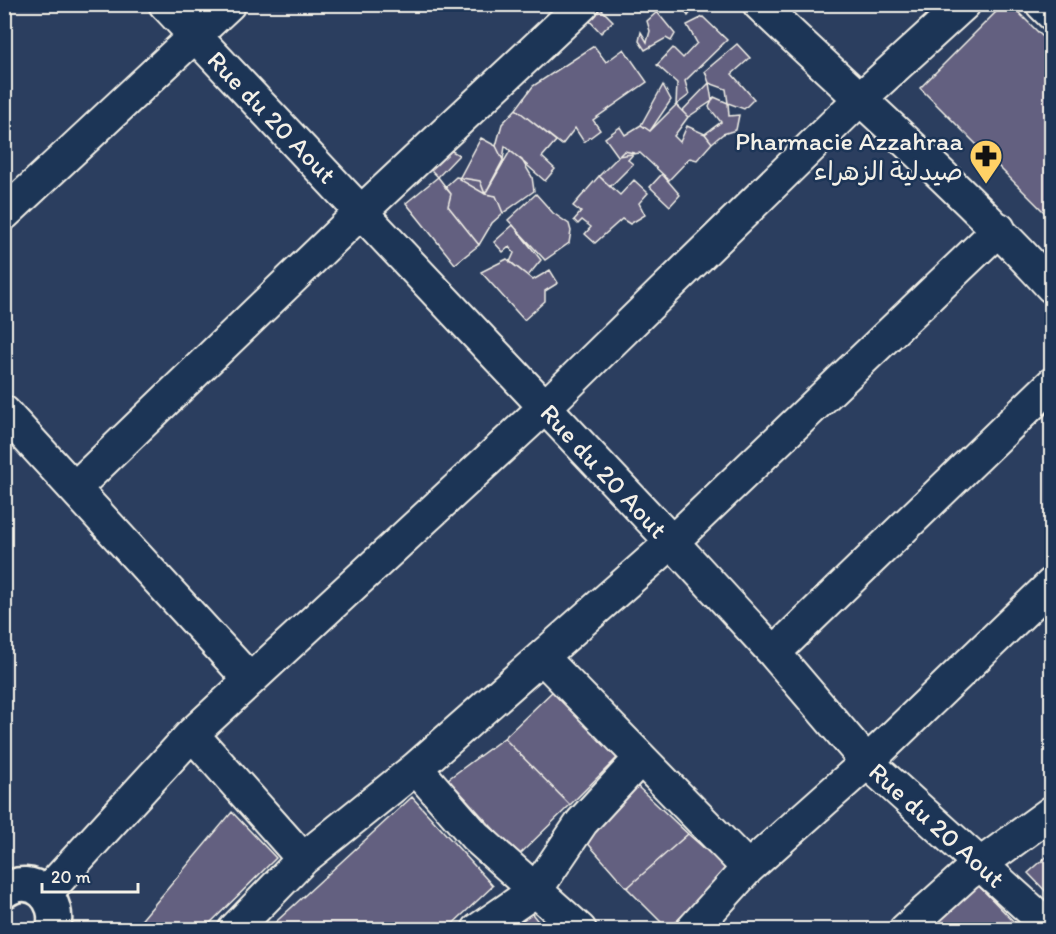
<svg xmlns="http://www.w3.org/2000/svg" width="1056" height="934" viewBox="0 0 1056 934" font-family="Itim,'Playpen Sans Arabic',sans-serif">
	<rect width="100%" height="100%" fill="#2b3e5f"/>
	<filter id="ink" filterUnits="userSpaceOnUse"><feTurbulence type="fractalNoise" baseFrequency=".0167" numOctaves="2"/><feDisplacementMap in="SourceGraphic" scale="12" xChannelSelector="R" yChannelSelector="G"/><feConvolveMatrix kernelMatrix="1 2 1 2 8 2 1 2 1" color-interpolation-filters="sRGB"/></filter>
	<g filter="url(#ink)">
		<path fill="#636080" stroke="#f4f1e8" stroke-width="1.5" d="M 680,4 L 706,4 L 709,12 L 694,8 L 688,16 Z
			M 1004,4 L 1010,4 L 1052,46 L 1052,220 L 920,88 Z
			M 599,7 L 613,21 L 601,33 L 587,18 Z
			M 657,12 L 675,34 L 671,41 L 666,38 L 645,50 L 639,41 L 641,32 L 647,42 L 650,31 L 647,21 Z
			M 703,17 L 727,40 L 685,81 L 689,95 L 676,105 L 677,83 L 657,65 L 673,48 L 683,58 L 697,43 L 687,25 Z
			M 737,44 L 750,58 L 732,74 L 754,99 L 744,109 L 728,103 L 726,89 L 709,83 L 705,71 Z
			M 594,46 L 606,62 L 624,49 L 647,82 L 593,120 L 600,130 L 584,142 L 575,128 L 562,145 L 516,109 L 533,86 Z
			M 709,83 L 712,101 L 688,117 L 682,111 Z
			M 663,85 L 671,100 L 650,131 L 641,125 Z
			M 714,97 L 728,103 L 729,116 L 739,115 L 736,130 L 723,134 L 712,143 L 705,134 L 721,122 L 709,107 Z
			M 676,105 L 688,117 L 674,136 L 680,142 L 687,126 L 705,134 L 712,143 L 697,160 L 690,158 L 669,180 L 640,153 L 618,156 L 605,138 L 620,127 L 625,135 L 641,125 L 650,131 Z
			M 516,109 L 556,141 L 542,157 L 555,169 L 545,181 L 505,146 L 503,160 L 496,146 L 502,124 Z
			M 481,138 L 496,146 L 503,160 L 485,194 L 459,179 Z
			M 443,146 L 459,155 L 438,177 L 419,158 Z
			M 510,151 L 522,160 L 532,177 L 534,191 L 503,213 L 496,196 L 485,194 Z
			M 624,151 L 634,153 L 628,160 L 633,164 L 610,187 L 599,176 Z
			M 662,174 L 680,195 L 670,206 L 650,187 Z
			M 599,176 L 620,195 L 634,180 L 648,193 L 639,203 L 645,215 L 630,224 L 622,219 L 595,243 L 585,234 L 591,227 L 582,220 L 578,224 L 574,220 L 581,212 L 573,206 Z
			M 438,177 L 451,194 L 448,206 L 479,245 L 455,264 L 406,203 Z
			M 456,177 L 480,181 L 485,194 L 496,196 L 503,213 L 492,223 L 479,245 L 448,206 L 451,194 L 445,187 Z
			M 536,194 L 553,213 L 569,224 L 571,231 L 569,243 L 545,260 L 508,220 Z
			M 513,225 L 541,260 L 528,276 L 510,262 L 514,253 L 509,247 L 503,252 L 494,242 Z
			M 507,259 L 533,280 L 550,270 L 558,283 L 545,291 L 545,301 L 524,320 L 481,272 Z
			M 555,689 L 620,755 L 570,805 L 504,738 Z
			M 504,738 L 570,805 L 518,856 L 448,779 Z
			M 637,786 L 688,834 L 627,888 L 584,839 Z
			M 412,797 L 493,886 L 446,930 L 267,930 Z
			M 232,812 L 276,858 L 203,930 L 133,930 Z
			M 688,834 L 730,871 L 668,929 L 627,888 Z
			M 1052,852 L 1052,898 L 1028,873 Z
			M 967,874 L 1022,930 L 911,930 Z
			M 529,910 L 545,930 L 506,930 Z"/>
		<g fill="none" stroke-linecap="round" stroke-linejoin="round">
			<g stroke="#f4f1e8" stroke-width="36">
				<path id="minor" d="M 165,4 L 672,542 L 774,653 L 867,762 L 1052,929
					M 759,4 C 857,98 960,186 1052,287
					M 1042,4 L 1052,14
					M 4,214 L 229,4
					M 4,412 L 250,680
					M 76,487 L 362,211 L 583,4
					M 774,653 L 1052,384
					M 542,657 L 748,868
					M 192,734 L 303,859
					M 416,768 L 475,836 L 580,930
					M 46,893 L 192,734 L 544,408 L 860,99 L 964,4
					M 234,930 L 303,859 L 416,768 L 672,542 L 999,229
					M 478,930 L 536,890 L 582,822 L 640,759
					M 692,930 L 748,868 L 867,762 L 1052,584
					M 905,930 L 967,874 L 1052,812"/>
			</g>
			<g stroke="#f4f1e8" stroke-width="38">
				<path id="tertiary" d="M 4,891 C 33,871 62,900 53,930"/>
			</g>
			<use href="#minor" stroke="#1d3557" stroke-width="32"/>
			<use href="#tertiary" stroke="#1d3557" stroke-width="33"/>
		</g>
	</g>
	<defs>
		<g id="pharmacy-pin" transform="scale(1.725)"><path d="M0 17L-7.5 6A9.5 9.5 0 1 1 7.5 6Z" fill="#ffd166" stroke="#1d3557"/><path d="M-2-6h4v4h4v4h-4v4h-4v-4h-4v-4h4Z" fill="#111"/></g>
	</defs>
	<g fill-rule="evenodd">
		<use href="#pharmacy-pin" x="986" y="156"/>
	</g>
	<g text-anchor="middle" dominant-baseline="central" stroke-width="5" stroke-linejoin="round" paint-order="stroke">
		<g font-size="26" fill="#f4f1e8" stroke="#1d3557">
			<text transform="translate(272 117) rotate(46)">Rue du 20 Aout</text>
			<text transform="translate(604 471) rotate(47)">Rue du 20 Aout</text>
			<text transform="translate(937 825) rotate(42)">Rue du 20 Aout</text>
		</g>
		<g font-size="26" fill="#f4f1e8" stroke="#1d3557" text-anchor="end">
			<text x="963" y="141">Pharmacie Azzahraa<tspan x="963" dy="30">صيدلية الزهراء</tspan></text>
		</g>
	</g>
	<rect width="1056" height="934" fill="none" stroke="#1d3557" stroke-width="24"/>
	<rect x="12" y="12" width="1032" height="910" fill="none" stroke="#f4f1e8" stroke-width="2" filter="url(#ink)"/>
	<path d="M42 883v9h96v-9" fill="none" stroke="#f4f1e8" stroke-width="3"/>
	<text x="51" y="883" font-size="18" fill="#f4f1e8" stroke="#1d3557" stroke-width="4.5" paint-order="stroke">20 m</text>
</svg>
